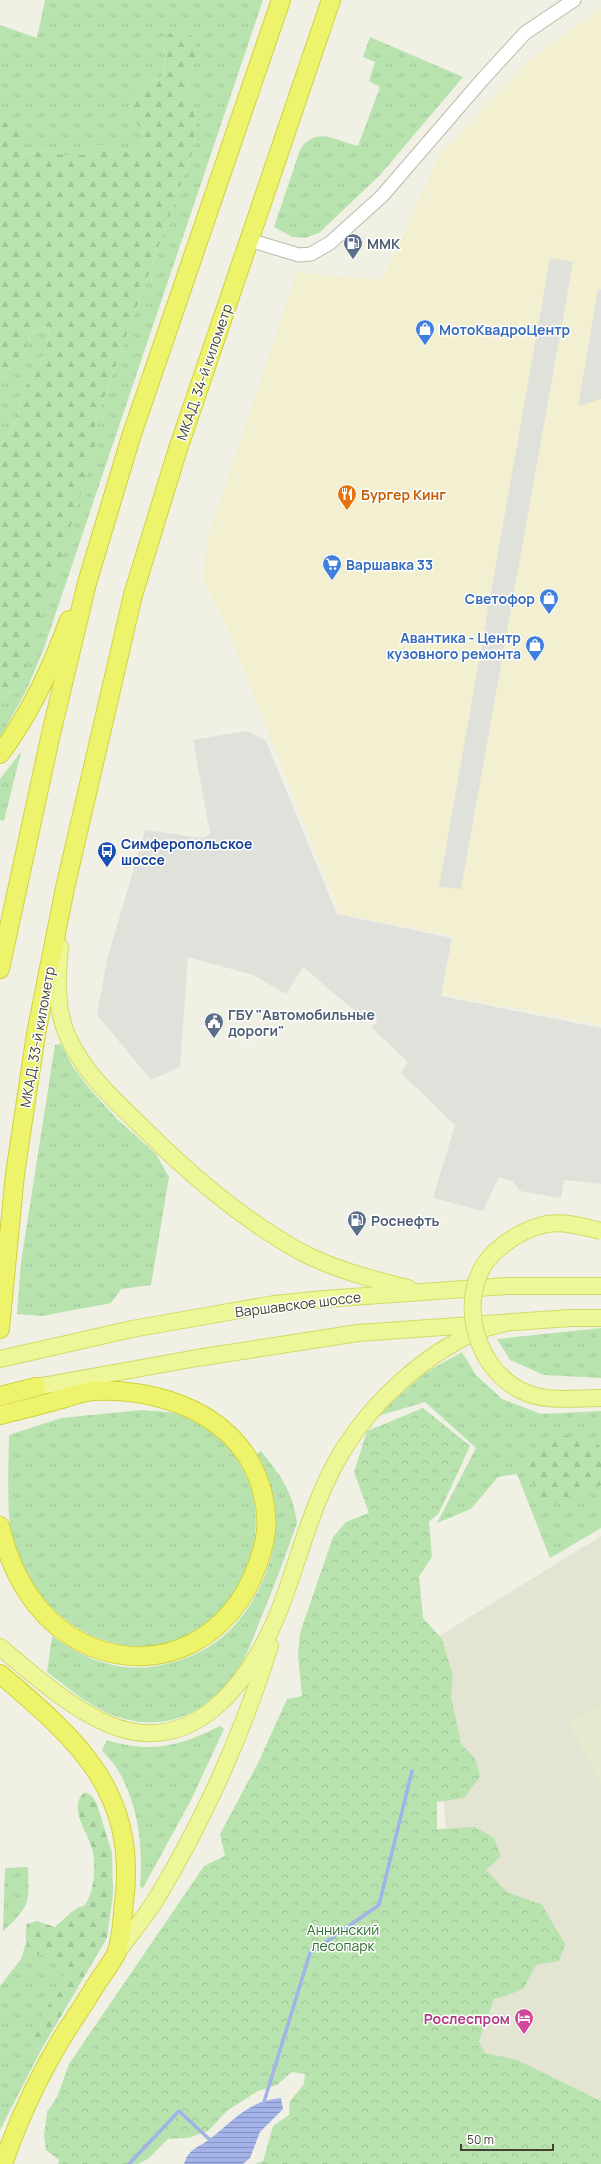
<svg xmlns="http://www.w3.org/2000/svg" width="601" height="2164" viewBox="0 0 601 2164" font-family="Manrope,sans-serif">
	<defs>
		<pattern id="grass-tufts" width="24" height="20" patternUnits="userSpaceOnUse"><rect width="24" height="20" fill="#b8e3af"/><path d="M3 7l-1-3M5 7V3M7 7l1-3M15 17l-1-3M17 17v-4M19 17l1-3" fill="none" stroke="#9fc497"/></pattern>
		<pattern id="forest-firs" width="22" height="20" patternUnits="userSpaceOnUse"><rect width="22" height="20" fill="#b8e3af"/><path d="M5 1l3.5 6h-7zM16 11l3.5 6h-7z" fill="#9fc497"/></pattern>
		<pattern id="park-crowns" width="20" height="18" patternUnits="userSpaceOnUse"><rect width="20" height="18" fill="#b8e3af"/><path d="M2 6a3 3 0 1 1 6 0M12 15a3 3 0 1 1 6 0" fill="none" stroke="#9fc497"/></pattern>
		<pattern id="water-rules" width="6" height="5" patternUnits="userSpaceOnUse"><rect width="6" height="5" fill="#a3b3ea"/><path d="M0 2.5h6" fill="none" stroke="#8693be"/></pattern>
	</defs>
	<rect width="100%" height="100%" fill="#f0f1e4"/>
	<path fill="#e3e4d2" d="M 601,1536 L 601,2108 L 468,2057 L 428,1643 Z"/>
	<path fill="#f2f0d0" d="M 601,8 L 601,1025 L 442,994 L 453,936 L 340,914 L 225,623 L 202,578 L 209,534 L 297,272 L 382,280 L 439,156 L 529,60 Z"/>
	<path fill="#e7e9cf" d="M 601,1705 L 601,1784 L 569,1723 Z"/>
	<path fill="url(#grass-tufts)" d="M 45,0 L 263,0 L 44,648 L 26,691 L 0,738 L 0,698 L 16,689 L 95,450 L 95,423 L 194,148 L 196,111 L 188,94 L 189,76 L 196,57 L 162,39 L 166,58 L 162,77 L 144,83 L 135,120 L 145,138 L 134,154 L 117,147 L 98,145 L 82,155 L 62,155 L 45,150 L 24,154 L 10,124 L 0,120 L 0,25 L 37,38 Z
		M 370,37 L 463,77 L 380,175 L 319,233 L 305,238 L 292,237 L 274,227 L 300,150 C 316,125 336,141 358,146 L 380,87 L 369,81 L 375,62 L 363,57 Z
		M 49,326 L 47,345 L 41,363 L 20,397 L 18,416 L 9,433 L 0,445 L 0,380 L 25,350 L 31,332 Z
		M 21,752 L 4,821 L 0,820 L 0,779 Z
		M 61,1044 L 73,1067 L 89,1088 L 116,1118 L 156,1154 L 169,1177 L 151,1285 L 121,1289 L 111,1303 L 42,1316 L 17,1314 L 21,1262 L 55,1045 Z
		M 601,1328 L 601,1378 L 544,1375 L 510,1360 L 497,1339 Z
		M 462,1352 L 476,1375 L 502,1399 L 541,1414 L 601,1411 L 601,1528 L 550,1558 L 517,1474 L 498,1477 L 471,1509 L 437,1523 L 476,1448 L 425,1402 L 375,1417 L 425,1373 Z
		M 142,1410 C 153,1411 167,1411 178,1414 C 208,1423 233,1447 246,1476 C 275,1538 237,1623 171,1643 C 159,1647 144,1647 132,1646 C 76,1641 34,1600 15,1549 C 5,1524 9,1465 9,1435 L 61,1418 Z
		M 261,1451 C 281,1476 292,1490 297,1523 C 285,1557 273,1590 259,1623 C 252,1641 245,1661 233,1677 C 206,1715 160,1733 115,1716 C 90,1707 68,1688 47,1672 L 52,1636 C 70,1648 87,1659 109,1664 C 147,1675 199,1660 228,1632 C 258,1603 279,1554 275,1512 C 274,1491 265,1473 257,1454 Z
		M 220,1726 L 224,1729 L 191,1800 L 143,1888 L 140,1887 C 143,1848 139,1807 119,1772 C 115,1765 108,1757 102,1750 L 107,1740 C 151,1754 180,1746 220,1726 Z
		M 28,1867 C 29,1902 31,1906 3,1931 L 5,1868 Z
		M 26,1943 L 30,1952 L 49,1957 L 58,1957 L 63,1965 L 64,1976 L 32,2049 L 41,2050 L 0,2130 L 0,1986 L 21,1959 Z"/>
	<path fill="url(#forest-firs)" d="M 178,28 L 195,38 L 196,57 L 189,76 L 188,94 L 196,111 L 194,148 L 95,423 L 95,450 L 24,672 L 16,689 L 0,698 L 0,445 L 9,433 L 18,416 L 20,397 L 41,363 L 47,345 L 49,326 L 31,332 L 25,350 L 0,380 L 0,384 L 0,120 L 10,124 L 24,136 L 25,154 L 45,150 L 62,155 L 82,155 L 98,145 L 117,147 L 134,154 L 145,138 L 135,120 L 130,100 L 144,83 L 162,77 L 166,58 L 162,39 Z
		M 547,1435 L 592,1437 L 601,1448 L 601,1485 L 547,1506 L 526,1471 Z
		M 85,1792 L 92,1796 L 97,1804 L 112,1853 L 113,1894 L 107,1938 L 41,2050 L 32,2049 L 30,2039 L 60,1985 C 64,1974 65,1967 58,1957 L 49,1957 L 30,1952 C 25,1942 25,1935 27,1924 L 37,1921 L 55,1927 C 62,1921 68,1914 76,1909 C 80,1906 84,1907 86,1903 C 95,1889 96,1864 92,1848 C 87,1831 67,1807 85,1792 Z"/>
	<path fill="url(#park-crowns)" d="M 423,1408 L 470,1446 L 439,1513 L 429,1522 L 432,1557 L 419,1576 L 423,1618 L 442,1639 L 453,1676 L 451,1696 L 461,1744 L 476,1760 L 480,1777 L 464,1798 L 437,1802 L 437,1829 L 475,1827 L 494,1838 L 501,1856 L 486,1870 L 507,1892 L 542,1905 L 565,1944 L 559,1961 L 536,1965 L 524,1988 L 503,1997 L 494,1999 L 479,2041 L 485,2053 L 517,2060 L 601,2101 L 601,2164 L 255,2164 L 263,2161 L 273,2126 L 289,2115 L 290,2101 L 304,2084 L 305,2074 L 292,2072 L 277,2085 L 258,2091 L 228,2110 L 208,2131 L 188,2138 L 168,2139 L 148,2159 L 138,2164 L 58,2164 L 59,2160 L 46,2150 L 44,2135 L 47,2112 L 57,2097 L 69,2064 L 204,1866 L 225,1856 L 220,1834 L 258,1763 L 287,1699 L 302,1696 L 298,1655 L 300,1633 L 333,1537 L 346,1522 L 369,1513 L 354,1472 L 367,1431 Z"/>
	<path fill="#e1e1dc" d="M 550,258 L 573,262 L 461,889 L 439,887 Z
		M 598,289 L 601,290 L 601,399 L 578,406 Z
		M 247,731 L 266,741 L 337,914 L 452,938 L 441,996 L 601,1028 L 601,1184 L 564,1180 L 561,1198 L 520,1191 L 512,1181 L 499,1177 L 483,1211 L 433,1198 L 455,1125 L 401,1073 L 408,1062 L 371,1027 L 378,1021 L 369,1013 L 362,1017 L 303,967 L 286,994 L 253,975 L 188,957 L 180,1067 L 151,1080 L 97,1015 L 107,960 L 145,830 L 203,838 L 210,834 L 193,740 Z"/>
	<path fill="url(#water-rules)" d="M 281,2098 L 283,2109 L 260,2132 L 250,2158 L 243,2164 L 184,2164 C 189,2148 198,2148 210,2139 C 234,2120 248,2101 281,2098 Z"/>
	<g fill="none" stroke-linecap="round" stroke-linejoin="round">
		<path stroke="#a3b3ea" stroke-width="3.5" d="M 264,2102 L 310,1953 L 379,1905 L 412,1771
			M 129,2164 L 179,2111 L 209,2139 L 213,2140"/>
		<g stroke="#babba7" stroke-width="15">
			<path id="minor" d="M 249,240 L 299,255 L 311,254 L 330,243 L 382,196 L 482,80 L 525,33 L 574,0"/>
		</g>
		<g stroke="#d2da68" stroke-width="18">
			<path id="major" d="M 60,947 C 57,977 55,1009 68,1037 C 83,1070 108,1094 134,1119 C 184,1169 237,1216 299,1251 C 333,1269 371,1279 408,1288
				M 0,1359 L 132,1329 L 274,1304 L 324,1299 L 506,1286 L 601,1286
				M 36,1387 L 197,1358 L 358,1333 L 570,1318 L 601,1318
				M 0,1647 C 34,1675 67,1706 108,1724 C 198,1763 258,1671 284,1598 C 302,1548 315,1496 343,1450 C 374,1400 423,1356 477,1331 C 487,1327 499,1325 510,1322
				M 117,1953 C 129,1936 143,1919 155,1901 C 203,1822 242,1735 270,1646"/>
		</g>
		<g stroke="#d1d13d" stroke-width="20">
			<path id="highway" d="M 0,754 C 30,714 52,667 69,620
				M 0,969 L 50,738 L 87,583 L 131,437 L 281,0
				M 0,1329 L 15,1174 L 36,1034 L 65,888 L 133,595 L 177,452 L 331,0
				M 0,1396 L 36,1387
				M 0,1415 C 21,1410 42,1405 62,1399 C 73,1396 84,1391 95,1391 C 175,1388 258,1425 266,1514 C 268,1532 263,1549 257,1566 C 232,1636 164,1675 92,1647 C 40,1626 12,1577 0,1526
				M 0,1674 C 78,1740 138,1792 124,1903 C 122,1919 122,1939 116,1954 C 112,1962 106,1970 101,1977 C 89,1996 77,2015 65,2033 C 39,2075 19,2118 3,2164"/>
		</g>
		<use href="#minor" stroke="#fff" stroke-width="13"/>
		<use href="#major" stroke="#eef797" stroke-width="16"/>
		<use href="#highway" stroke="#eef36c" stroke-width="18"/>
		<g stroke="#d2da68" stroke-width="18" stroke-linecap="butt">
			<path id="major-bridge" d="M 601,1231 C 584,1227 565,1221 547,1224 C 519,1230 485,1252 477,1280 C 464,1321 482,1370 520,1390 C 544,1403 575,1398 601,1398"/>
		</g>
		<use href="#major-bridge" stroke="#eef797" stroke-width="16"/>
	</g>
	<defs>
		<g id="fuel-pin" transform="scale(1)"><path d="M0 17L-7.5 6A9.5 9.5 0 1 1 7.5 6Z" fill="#5c6f8a" stroke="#fff"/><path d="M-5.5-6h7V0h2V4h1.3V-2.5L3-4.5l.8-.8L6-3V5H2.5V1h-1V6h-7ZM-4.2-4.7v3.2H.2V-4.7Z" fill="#fff"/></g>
		<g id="shop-pin" transform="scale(1)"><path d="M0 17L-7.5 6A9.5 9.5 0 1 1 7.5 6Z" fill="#3f7fe0" stroke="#fff"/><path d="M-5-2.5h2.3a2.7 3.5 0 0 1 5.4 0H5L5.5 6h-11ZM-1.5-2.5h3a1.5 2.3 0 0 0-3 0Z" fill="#fff"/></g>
		<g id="restaurant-pin" transform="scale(1)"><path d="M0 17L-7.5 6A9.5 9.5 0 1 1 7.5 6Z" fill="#e8710a" stroke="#fff"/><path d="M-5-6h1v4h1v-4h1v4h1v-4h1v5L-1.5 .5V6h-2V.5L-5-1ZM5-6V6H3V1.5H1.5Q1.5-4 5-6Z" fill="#fff"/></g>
		<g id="supermarket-pin" transform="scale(1)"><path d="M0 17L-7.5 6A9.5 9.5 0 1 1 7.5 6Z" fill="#3f7fe0" stroke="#fff"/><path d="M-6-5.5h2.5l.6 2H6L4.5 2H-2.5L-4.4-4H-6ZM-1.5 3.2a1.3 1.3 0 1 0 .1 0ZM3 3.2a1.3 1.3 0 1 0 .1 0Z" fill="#fff"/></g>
		<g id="bus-pin" transform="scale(1)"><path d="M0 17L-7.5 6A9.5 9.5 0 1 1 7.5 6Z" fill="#1a4fb4" stroke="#fff"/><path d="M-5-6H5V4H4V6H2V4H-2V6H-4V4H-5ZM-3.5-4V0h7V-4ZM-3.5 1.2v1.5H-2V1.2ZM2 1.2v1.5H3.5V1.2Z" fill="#fff"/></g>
		<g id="civic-pin" transform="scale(1)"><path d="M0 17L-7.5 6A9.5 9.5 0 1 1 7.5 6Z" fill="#5c6f8a" stroke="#fff"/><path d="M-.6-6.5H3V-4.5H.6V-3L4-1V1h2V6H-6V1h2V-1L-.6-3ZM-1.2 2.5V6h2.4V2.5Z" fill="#fff"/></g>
		<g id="hotel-pin" transform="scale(1)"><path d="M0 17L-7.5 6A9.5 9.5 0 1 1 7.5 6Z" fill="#d1479c" stroke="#fff"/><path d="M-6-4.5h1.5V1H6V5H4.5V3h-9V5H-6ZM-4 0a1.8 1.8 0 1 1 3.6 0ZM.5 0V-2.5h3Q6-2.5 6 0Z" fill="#fff"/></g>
	</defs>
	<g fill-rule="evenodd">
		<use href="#fuel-pin" x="353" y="243"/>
		<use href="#shop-pin" x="425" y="329"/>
		<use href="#restaurant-pin" x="347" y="494"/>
		<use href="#supermarket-pin" x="332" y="564"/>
		<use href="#shop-pin" x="549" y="598"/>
		<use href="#shop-pin" x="535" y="645"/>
		<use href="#bus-pin" x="107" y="851"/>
		<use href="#civic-pin" x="214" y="1022"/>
		<use href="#fuel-pin" x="357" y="1220"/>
		<use href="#hotel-pin" x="524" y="2018"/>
	</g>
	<g text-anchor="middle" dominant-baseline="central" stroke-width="3" stroke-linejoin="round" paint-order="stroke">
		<g font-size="14" font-weight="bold" fill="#4e5e75" stroke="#fff" text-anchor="start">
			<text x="367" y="243">ММК</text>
			<text x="228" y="1014">ГБУ "Автомобильные<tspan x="228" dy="16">дороги"</tspan></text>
			<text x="371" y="1220">Роснефть</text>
		</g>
		<g font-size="14" font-weight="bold" fill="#366cbe" stroke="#fff" text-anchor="start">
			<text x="439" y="329">МотоКвадроЦентр</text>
			<text x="346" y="564">Варшавка 33</text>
			<text x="535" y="598" text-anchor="end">Светофор</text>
			<text x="521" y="637" text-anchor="end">Авантика - Центр<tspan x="521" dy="16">кузовного ремонта</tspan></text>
		</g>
		<g font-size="14" fill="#424234" stroke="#fff">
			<text transform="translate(204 372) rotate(-71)">МКАД, 34-й километр</text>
			<text transform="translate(37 1037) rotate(-80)">МКАД, 33-й километр</text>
			<text transform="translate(298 1304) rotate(-7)">Варшавское шоссе</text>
		</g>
		<g font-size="14" font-weight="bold" fill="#c56008" stroke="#fff" text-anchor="start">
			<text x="361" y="494">Бургер Кинг</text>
		</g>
		<g font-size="14" font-weight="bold" fill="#164399" stroke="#fff" text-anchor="start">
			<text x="121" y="843">Симферопольское<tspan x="121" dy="16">шоссе</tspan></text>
		</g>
		<g font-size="14" fill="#2d6f2c" stroke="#fff">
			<text x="343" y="1929">Аннинский<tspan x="343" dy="16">лесопарк</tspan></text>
		</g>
		<g font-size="14" font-weight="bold" fill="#b23c85" stroke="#fff" text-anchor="end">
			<text x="510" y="2018">Рослеспром</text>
		</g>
	</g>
	<path d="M461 2144v6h92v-6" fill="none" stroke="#424234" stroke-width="2"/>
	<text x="467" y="2144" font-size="12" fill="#424234" stroke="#ffffff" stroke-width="3" paint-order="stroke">50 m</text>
</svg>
